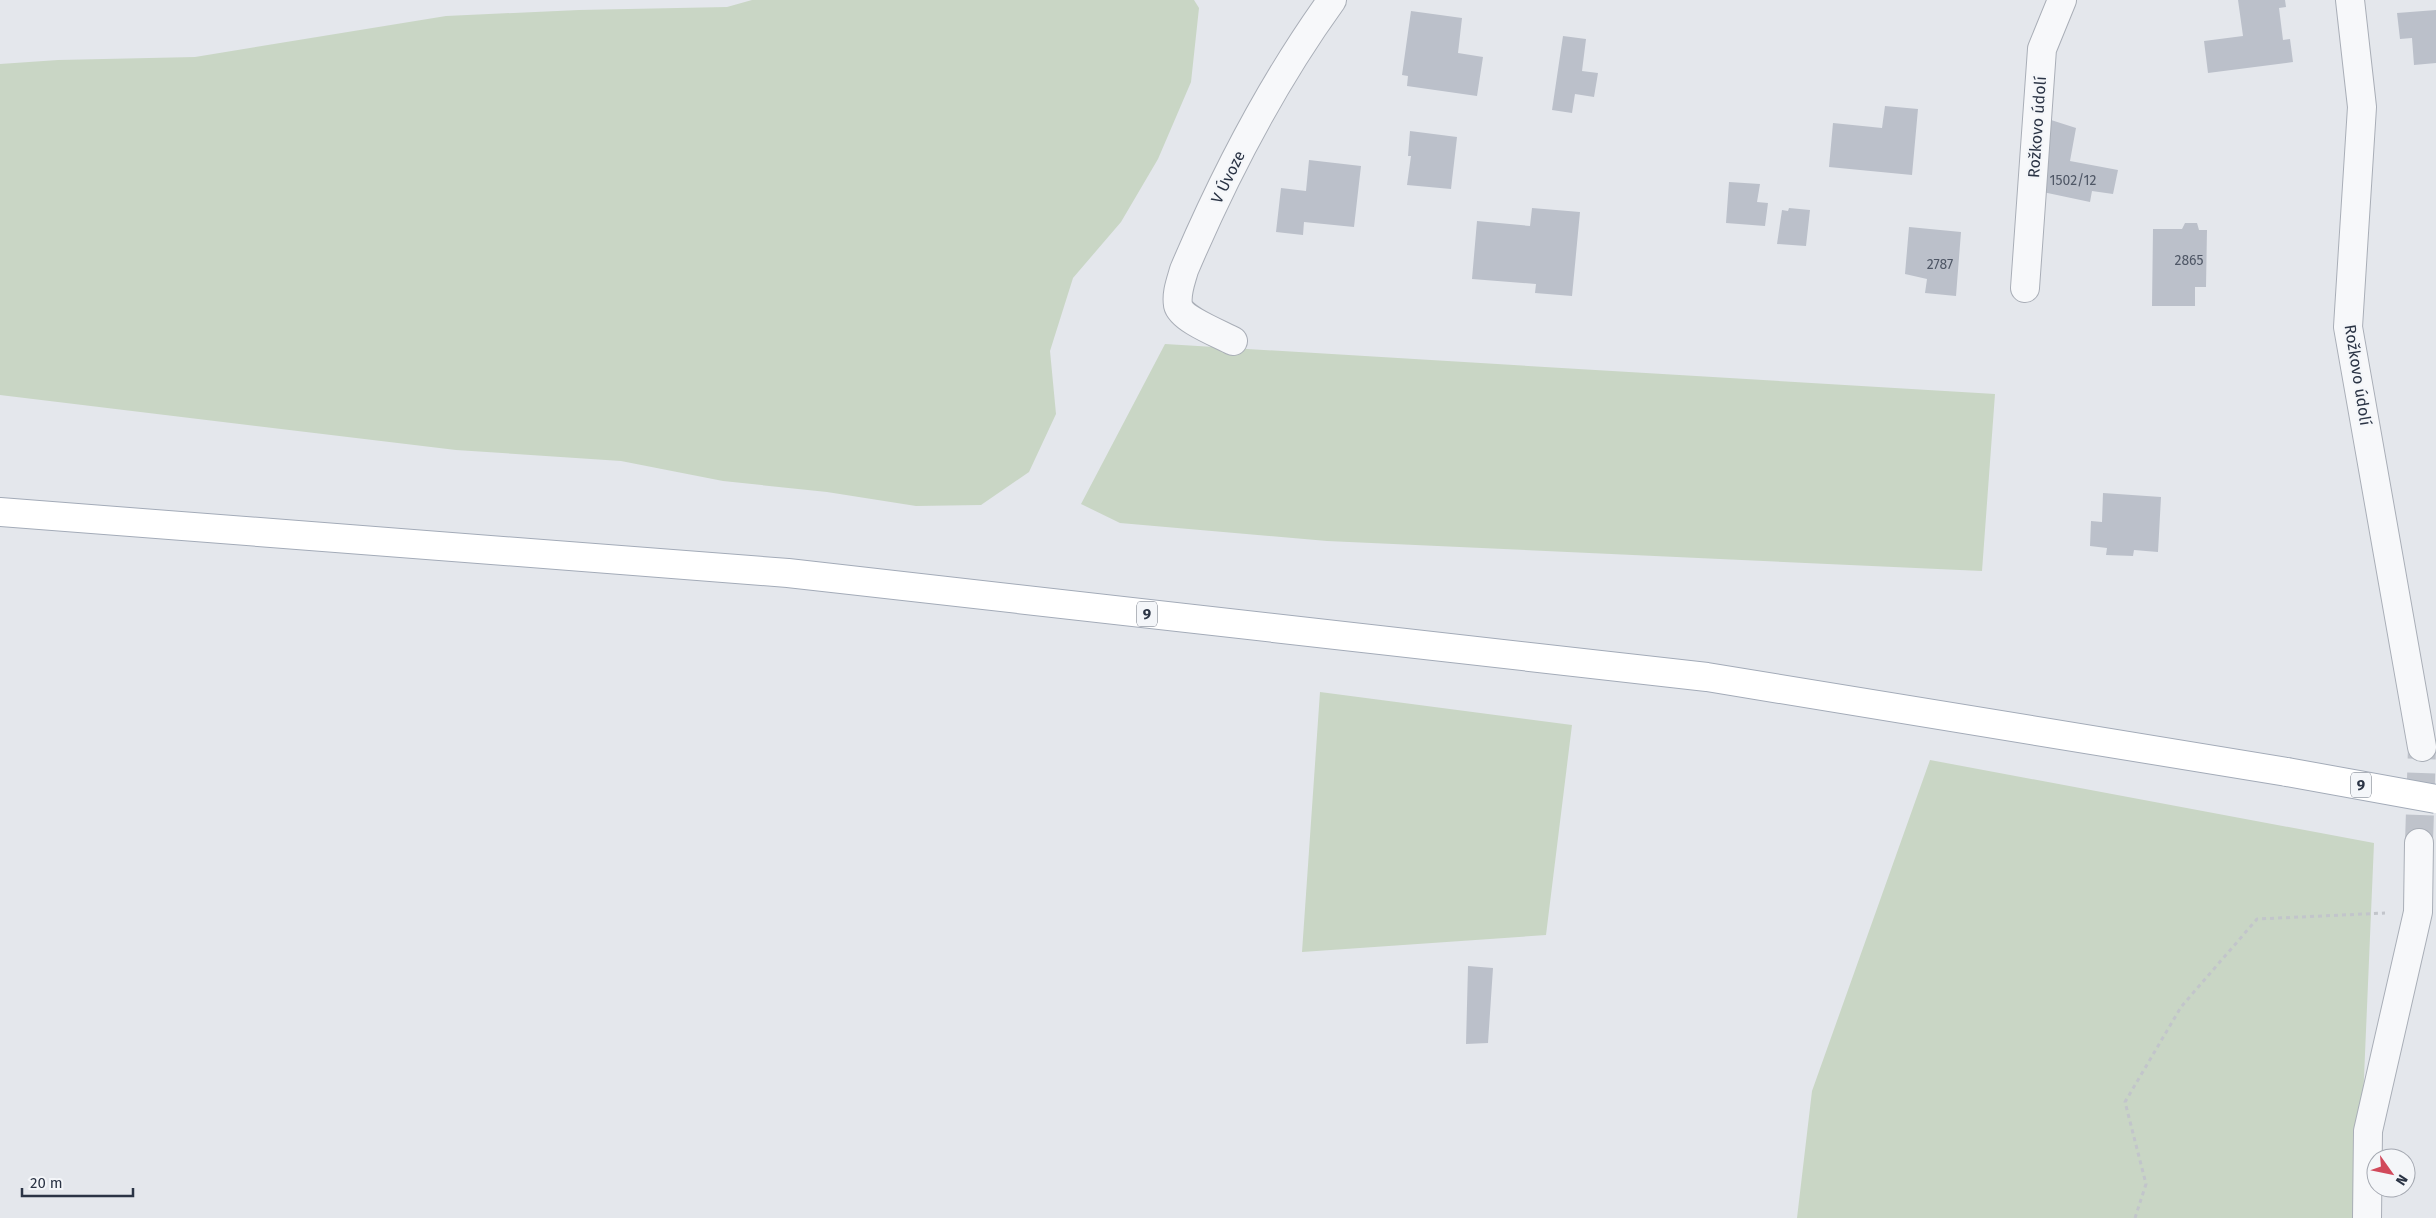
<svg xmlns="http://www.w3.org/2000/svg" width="2436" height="1218" viewBox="0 0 2436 1218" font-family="'Fira Sans',sans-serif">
	<rect width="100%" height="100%" fill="#e4e7ec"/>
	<path fill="#c9d6c5" d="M 752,0 L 1194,0 L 1199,8 L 1191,82 L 1158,159 L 1121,222 L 1073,278 L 1050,351 L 1056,414 L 1029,472 L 981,505 L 916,506 L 827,492 L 723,481 L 621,461 L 456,450 L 0,395 L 0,64 L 58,60 L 195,57 L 446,16 L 579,10 L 727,7 Z
		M 1165,344 L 1995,394 L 1982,571 L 1327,541 L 1120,523 L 1081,504 Z
		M 1320,692 L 1572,725 L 1546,935 L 1302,952 Z
		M 1930,760 L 2374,843 L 2358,1218 L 1797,1218 L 1812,1091 Z"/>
	<path fill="#bbc0ca" d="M 2238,0 L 2285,0 L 2286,7 L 2279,8 L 2283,40 L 2290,39 L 2293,62 L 2208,73 L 2204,41 L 2243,36 Z
		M 2436,10 L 2436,63 L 2414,65 L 2412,38 L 2400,39 L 2397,13 Z
		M 1411,11 L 1462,18 L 1458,53 L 1483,57 L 1477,96 L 1407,86 L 1408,76 L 1402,75 Z
		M 1563,36 L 1586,39 L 1582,71 L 1598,73 L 1594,97 L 1575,94 L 1572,113 L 1552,110 Z
		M 1885,106 L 1918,109 L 1912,175 L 1829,167 L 1833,123 L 1882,128 Z
		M 2051,120 L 2076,128 L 2070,161 L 2118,170 L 2113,194 L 2092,191 L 2090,202 L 2038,191 Z
		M 1410,131 L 1457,137 L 1451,189 L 1407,185 L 1411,156 L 1408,156 Z
		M 1309,160 L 1361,166 L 1354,227 L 1304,222 L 1303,235 L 1276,232 L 1281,188 L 1306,191 Z
		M 1729,182 L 1760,184 L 1757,202 L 1768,203 L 1765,226 L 1726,223 Z
		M 1532,208 L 1580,212 L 1572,296 L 1535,293 L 1536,284 L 1472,279 L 1477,221 L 1530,226 Z
		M 1789,208 L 1810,210 L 1806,246 L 1777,244 L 1782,210 L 1788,211 Z
		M 2185,223 L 2197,223 L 2199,230 L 2207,230 L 2206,287 L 2195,287 L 2195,306 L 2152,306 L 2153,229 L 2182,229 Z
		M 1909,227 L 1961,232 L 1956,296 L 1925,293 L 1927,279 L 1905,274 Z
		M 2103,493 L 2161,497 L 2158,552 L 2134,550 L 2133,556 L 2106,555 L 2107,548 L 2090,546 L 2091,521 L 2102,522 Z
		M 1468,966 L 1493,968 L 1488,1043 L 1466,1044 Z"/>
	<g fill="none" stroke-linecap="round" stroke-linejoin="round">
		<path stroke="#bfc3cb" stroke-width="28" stroke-dasharray="28 14" stroke-linecap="butt" d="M 2419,843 L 2422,747"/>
		<g stroke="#a9aeb7" stroke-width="30">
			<path id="minor" d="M 2350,0 L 2362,107 L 2348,327 L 2422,747
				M 2025,288 L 2042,49 L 2062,0
				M 1233,341 C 1220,334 1181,319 1178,305 C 1176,293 1181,281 1184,270 C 1224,176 1272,83 1332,0
				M 2367,1218 L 2368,1131 L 2418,912 L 2419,843"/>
		</g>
		<g stroke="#a3abb8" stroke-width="30">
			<path id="primary" d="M 0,512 L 788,573 L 1707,677 L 2287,772"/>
		</g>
		<path stroke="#c2c5cb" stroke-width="3" stroke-dasharray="4 4" stroke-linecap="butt" d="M 2135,1218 L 2146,1184 L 2125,1102 L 2181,1007 L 2257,919 L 2385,913"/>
		<use href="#minor" stroke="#f7f8fa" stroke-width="28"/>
		<use href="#primary" stroke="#fff" stroke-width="28"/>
		<g stroke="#a3abb8" stroke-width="30" stroke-linecap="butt">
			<path id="primary-bridge" d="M 2287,772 L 2436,799"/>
		</g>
		<use href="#primary-bridge" stroke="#fff" stroke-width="28"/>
	</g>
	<g text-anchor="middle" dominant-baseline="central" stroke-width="4.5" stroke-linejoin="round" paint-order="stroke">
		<g font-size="14" fill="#4f5766">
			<text x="2073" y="180">1502/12</text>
			<text x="2189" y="260">2865</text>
			<text x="1940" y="264">2787</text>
		</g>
		<g fill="#f4f6f9" stroke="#676e7b" stroke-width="1">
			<rect x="1137" y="601.5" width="20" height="25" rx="4"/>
			<rect x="2351" y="772.5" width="20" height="25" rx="4"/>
		</g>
		<g font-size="15" font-weight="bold" fill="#2b3445">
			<text x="1147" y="614">9</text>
			<text x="2361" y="785">9</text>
		</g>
		<g font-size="16" fill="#2b3445" stroke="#f4f6f9">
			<text transform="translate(2037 127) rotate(-86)">Rožkovo údolí</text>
			<text transform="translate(1228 177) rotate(-64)">V Úvoze</text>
			<text transform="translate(2358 375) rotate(81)">Rožkovo údolí</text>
		</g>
	</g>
	<g transform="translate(2391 1173) rotate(123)"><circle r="24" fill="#f4f6f9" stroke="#a4a8b1"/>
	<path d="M0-4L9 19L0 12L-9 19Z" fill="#d1495b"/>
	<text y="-8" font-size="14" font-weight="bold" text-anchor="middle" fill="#2b3445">N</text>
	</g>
	<path d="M22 1188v8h111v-8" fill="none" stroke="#2b3445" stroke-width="2.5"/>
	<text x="30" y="1188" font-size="15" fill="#2b3445" stroke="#f4f6f9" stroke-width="4" paint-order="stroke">20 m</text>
</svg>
